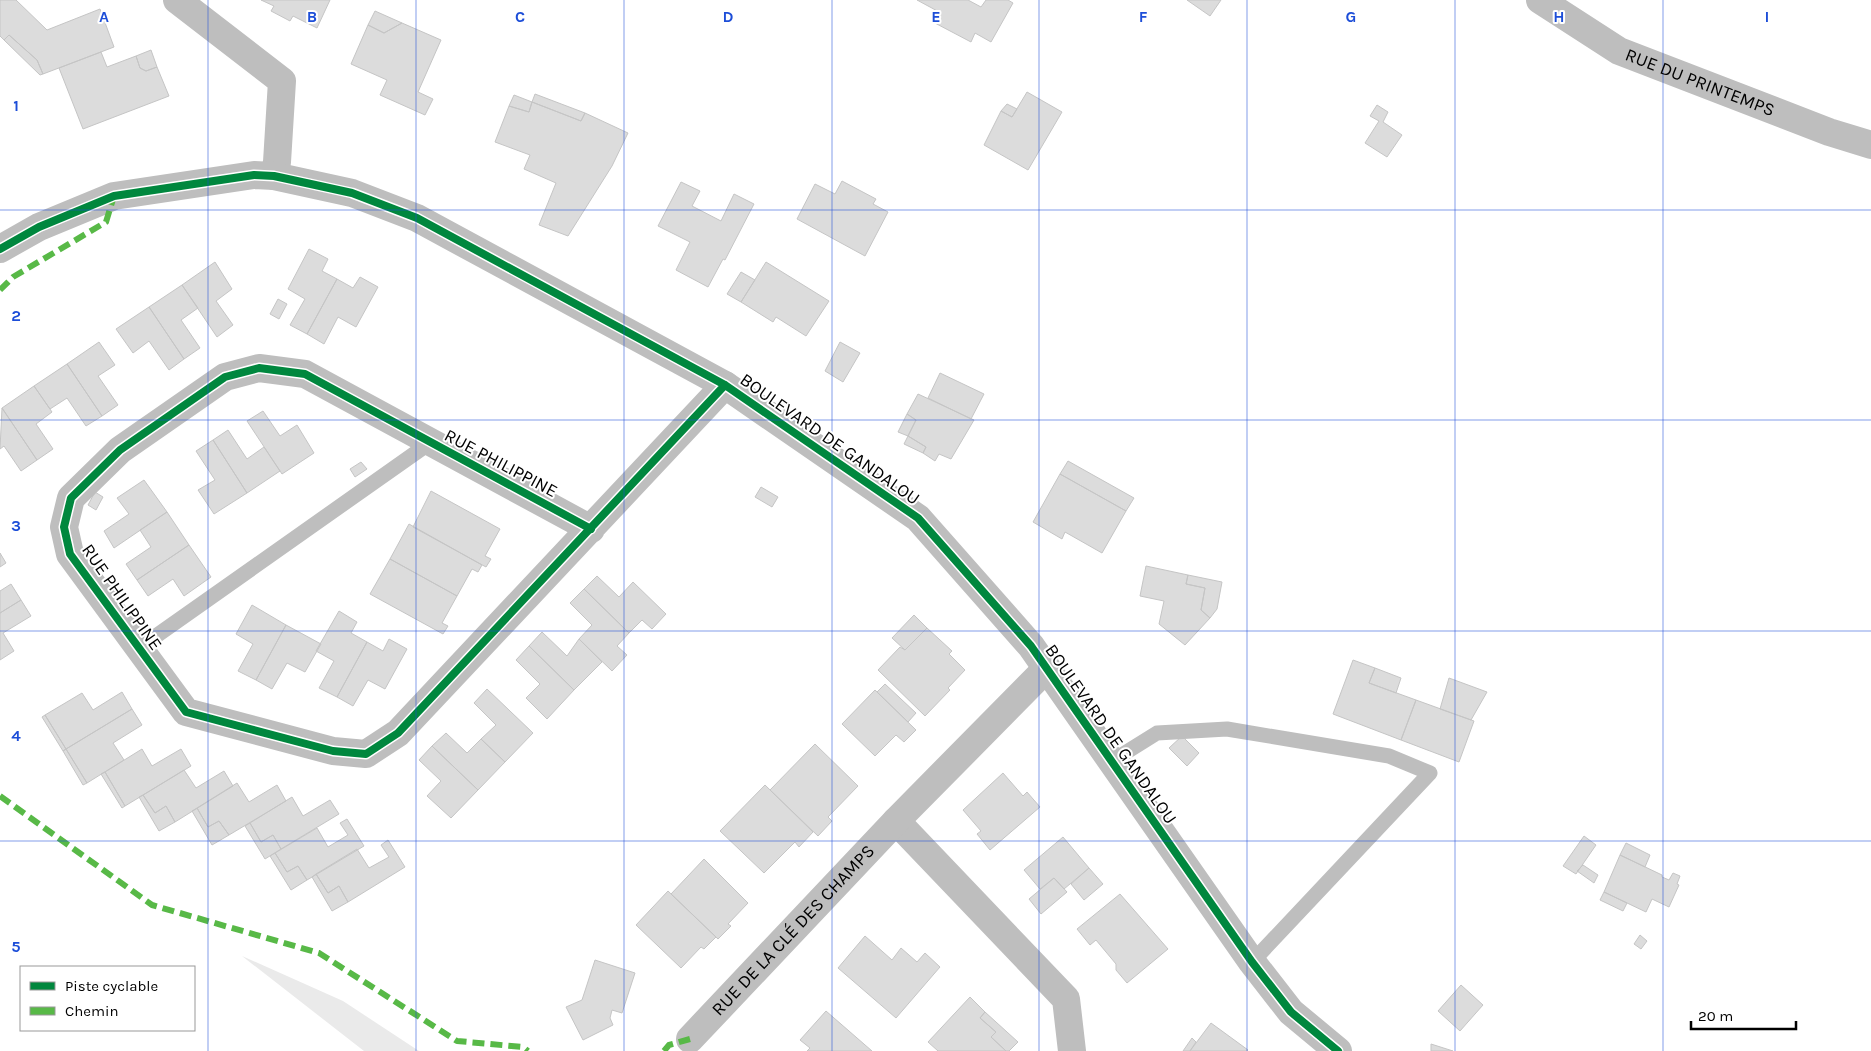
<svg xmlns="http://www.w3.org/2000/svg" width="1871" height="1051" viewBox="0 0 1871 1051" font-family="Karla,sans-serif">
	<rect width="100%" height="100%" fill="#fff"/>
	<path fill="#eaeaea" d="M 242,956 L 343,1001 L 419,1051 L 364,1051 Z"/>
	<path fill="#dcdcdc" stroke="#c5c5c5" d="M 0,0 L 16,0 L 47,30 L 100,9 L 114,47 L 43,74 L 37,60 L 9,35 L 4,40 L 0,36 Z
		M 261,0 L 330,0 L 317,28 L 293,16 L 290,21 L 271,11 L 274,6 Z
		M 917,0 L 968,0 L 981,7 L 986,0 L 1008,0 L 1013,3 L 991,42 L 975,33 L 971,42 L 933,22 L 941,13 Z
		M 1187,0 L 1221,0 L 1210,16 Z
		M 375,11 L 402,23 L 384,33 L 368,25 Z
		M 402,23 L 441,40 L 418,92 L 433,99 L 425,115 L 380,95 L 387,80 L 351,64 L 368,25 L 384,33 Z
		M 9,35 L 37,60 L 43,74 L 40,75 L 4,40 Z
		M 151,50 L 157,67 L 146,71 L 140,68 L 136,56 Z
		M 101,52 L 107,67 L 136,56 L 140,68 L 146,71 L 157,67 L 169,96 L 83,129 L 59,68 Z
		M 1027,92 L 1062,112 L 1028,170 L 984,145 L 1001,111 L 1012,117 Z
		M 535,94 L 585,113 L 581,121 L 532,102 Z
		M 514,95 L 532,102 L 529,112 L 509,106 Z
		M 532,102 L 581,121 L 585,113 L 628,133 L 612,166 L 568,236 L 539,225 L 556,183 L 524,169 L 530,155 L 495,142 L 509,106 L 529,112 Z
		M 1007,104 L 1017,109 L 1012,117 L 1001,111 Z
		M 1377,105 L 1388,112 L 1383,122 L 1402,135 L 1387,157 L 1365,143 L 1379,121 L 1370,116 Z
		M 842,181 L 876,199 L 873,204 L 888,212 L 865,256 L 797,219 L 815,184 L 835,194 Z
		M 681,182 L 700,191 L 692,206 L 721,221 L 734,194 L 754,204 L 725,260 L 723,259 L 708,287 L 676,270 L 690,242 L 658,226 Z
		M 309,249 L 328,259 L 322,271 L 337,279 L 307,334 L 290,325 L 305,299 L 288,289 Z
		M 215,262 L 232,289 L 216,301 L 233,325 L 217,337 L 182,285 Z
		M 766,262 L 829,301 L 806,336 L 776,317 L 773,322 L 741,302 Z
		M 741,272 L 755,280 L 741,302 L 727,294 Z
		M 360,277 L 378,287 L 356,327 L 338,317 L 324,344 L 307,334 L 337,279 L 353,288 Z
		M 182,285 L 198,308 L 181,320 L 200,348 L 184,359 L 149,307 Z
		M 278,299 L 287,304 L 279,319 L 270,314 Z
		M 149,307 L 184,359 L 169,370 L 149,341 L 133,353 L 116,329 Z
		M 99,342 L 115,365 L 98,376 L 118,405 L 102,416 L 67,364 Z
		M 840,342 L 860,353 L 843,382 L 825,371 Z
		M 67,364 L 102,416 L 86,426 L 67,398 L 50,409 L 34,386 Z
		M 940,373 L 984,394 L 971,419 L 928,398 Z
		M 34,386 L 52,412 L 36,424 L 53,449 L 37,460 L 2,408 Z
		M 918,394 L 974,420 L 951,459 L 939,454 L 935,461 L 923,453 L 926,447 L 908,436 L 916,420 L 907,414 Z
		M 2,408 L 37,460 L 21,471 L 4,446 L 0,449 Z
		M 263,411 L 280,436 L 297,425 L 314,453 L 282,474 L 247,421 Z
		M 907,414 L 916,420 L 908,436 L 898,432 Z
		M 228,430 L 247,459 L 264,447 L 280,471 L 247,493 L 213,440 Z
		M 908,436 L 926,447 L 923,453 L 904,444 Z
		M 213,440 L 247,493 L 214,514 L 198,490 L 215,480 L 196,451 Z
		M 1068,461 L 1134,498 L 1126,511 L 1060,474 Z
		M 361,462 L 367,469 L 355,477 L 350,469 Z
		M 1060,474 L 1126,511 L 1102,553 L 1065,532 L 1062,539 L 1033,522 Z
		M 144,480 L 167,512 L 114,548 L 104,531 L 129,514 L 117,498 Z
		M 761,487 L 778,497 L 772,507 L 755,497 Z
		M 431,491 L 500,529 L 485,556 L 491,559 L 486,567 L 413,527 Z
		M 95,492 L 103,497 L 96,510 L 88,505 Z
		M 167,512 L 189,545 L 137,580 L 126,564 L 151,547 L 140,530 Z
		M 409,524 L 482,565 L 478,572 L 472,569 L 457,596 L 390,559 Z
		M 189,545 L 211,577 L 184,596 L 173,579 L 148,596 L 137,580 Z
		M 0,553 L 6,563 L 0,567 Z
		M 390,559 L 457,596 L 442,623 L 448,626 L 443,634 L 370,594 Z
		M 1146,566 L 1188,575 L 1186,584 L 1205,588 L 1201,610 L 1210,618 L 1185,645 L 1159,624 L 1164,601 L 1140,596 Z
		M 1188,575 L 1222,582 L 1217,609 L 1210,618 L 1201,610 L 1205,588 L 1186,584 Z
		M 597,576 L 619,597 L 633,582 L 666,614 L 652,629 L 642,620 L 629,633 L 584,589 Z
		M 11,584 L 21,600 L 0,613 L 0,591 Z
		M 584,589 L 629,633 L 617,646 L 627,655 L 612,671 L 579,639 L 592,625 L 570,603 Z
		M 21,600 L 31,616 L 3,633 L 14,651 L 0,660 L 0,613 Z
		M 252,605 L 286,625 L 256,680 L 238,671 L 253,644 L 236,634 Z
		M 339,611 L 357,622 L 351,633 L 367,642 L 337,697 L 319,688 L 334,661 L 316,651 Z
		M 914,615 L 927,628 L 905,650 L 892,638 Z
		M 286,625 L 321,644 L 305,672 L 287,663 L 272,689 L 256,680 Z
		M 927,628 L 952,651 L 949,654 L 965,670 L 948,688 L 950,690 L 925,716 L 878,670 L 900,647 L 905,650 Z
		M 542,632 L 567,656 L 579,639 L 602,662 L 574,690 L 529,646 Z
		M 389,639 L 407,649 L 385,689 L 368,680 L 353,706 L 337,697 L 367,642 L 383,651 Z
		M 529,646 L 574,690 L 547,719 L 526,698 L 540,684 L 516,660 Z
		M 1353,660 L 1375,668 L 1369,683 L 1416,700 L 1401,740 L 1333,714 Z
		M 1375,668 L 1401,678 L 1396,693 L 1369,683 Z
		M 1449,678 L 1487,692 L 1471,720 L 1440,709 Z
		M 885,684 L 916,713 L 908,722 L 877,692 Z
		M 487,689 L 533,733 L 505,762 L 481,739 L 496,725 L 474,703 Z
		M 875,690 L 916,730 L 904,742 L 896,735 L 875,756 L 842,724 Z
		M 122,692 L 132,709 L 66,749 L 45,715 L 82,693 L 93,710 Z
		M 1416,700 L 1474,721 L 1459,762 L 1401,740 Z
		M 132,709 L 142,725 L 113,743 L 124,760 L 87,783 L 66,749 Z
		M 45,715 L 66,749 L 63,751 L 42,717 Z
		M 446,733 L 467,753 L 481,739 L 505,762 L 478,790 L 432,746 Z
		M 1182,736 L 1199,753 L 1187,766 L 1169,748 Z
		M 815,744 L 858,786 L 828,817 L 832,821 L 818,836 L 770,790 Z
		M 432,746 L 478,790 L 451,818 L 427,796 L 441,781 L 419,760 Z
		M 66,749 L 87,783 L 83,785 L 63,751 Z
		M 142,749 L 152,766 L 181,749 L 191,766 L 125,806 L 105,772 Z
		M 184,770 L 196,788 L 224,771 L 233,786 L 175,822 L 166,806 L 155,813 L 143,795 Z
		M 105,772 L 125,806 L 122,808 L 101,774 Z
		M 1003,773 L 1023,796 L 1027,792 L 1040,807 L 990,850 L 977,834 L 981,831 L 963,810 Z
		M 237,783 L 249,802 L 277,785 L 286,801 L 229,835 L 219,821 L 208,827 L 197,808 Z
		M 765,785 L 813,832 L 799,847 L 795,842 L 764,873 L 720,831 Z
		M 143,795 L 155,813 L 166,806 L 175,822 L 159,831 L 139,797 Z
		M 292,797 L 303,816 L 330,800 L 339,814 L 281,849 L 273,835 L 261,842 L 250,823 Z
		M 197,808 L 208,827 L 219,821 L 229,835 L 212,845 L 192,811 Z
		M 347,819 L 364,846 L 307,880 L 298,866 L 287,872 L 275,853 L 317,828 L 328,847 L 348,835 L 340,823 Z
		M 250,823 L 261,842 L 273,835 L 281,849 L 265,859 L 245,826 Z
		M 1584,836 L 1596,845 L 1576,874 L 1563,866 Z
		M 1063,837 L 1089,868 L 1064,889 L 1054,878 L 1040,889 L 1024,870 Z
		M 388,840 L 405,867 L 348,902 L 339,886 L 328,893 L 316,874 L 357,849 L 369,868 L 389,857 L 381,845 Z
		M 1626,843 L 1650,855 L 1645,867 L 1620,855 Z
		M 275,853 L 287,872 L 298,866 L 307,880 L 291,890 L 270,856 Z
		M 1620,855 L 1662,875 L 1662,877 L 1669,880 L 1673,873 L 1680,876 L 1677,884 L 1679,885 L 1669,907 L 1652,899 L 1646,912 L 1604,892 Z
		M 704,859 L 748,903 L 728,924 L 731,926 L 718,939 L 671,894 Z
		M 1583,865 L 1598,875 L 1594,883 L 1577,871 Z
		M 1089,868 L 1103,884 L 1084,900 L 1071,884 Z
		M 316,874 L 328,893 L 339,886 L 348,902 L 332,911 L 312,877 Z
		M 1054,878 L 1067,892 L 1041,914 L 1029,899 Z
		M 668,891 L 716,937 L 704,949 L 701,947 L 681,968 L 636,925 Z
		M 1604,892 L 1627,903 L 1623,911 L 1600,900 Z
		M 1120,894 L 1168,949 L 1127,983 L 1116,970 L 1116,964 L 1096,940 L 1090,945 L 1077,929 Z
		M 1640,935 L 1647,941 L 1641,949 L 1634,944 Z
		M 865,936 L 892,960 L 901,948 L 917,962 L 925,953 L 940,967 L 896,1018 L 838,968 Z
		M 595,960 L 635,973 L 622,1013 L 612,1010 L 610,1018 L 613,1025 L 583,1040 L 566,1007 L 582,1000 Z
		M 1461,985 L 1483,1005 L 1460,1031 L 1438,1011 Z
		M 970,997 L 985,1012 L 980,1018 L 996,1032 L 991,1037 L 1006,1051 L 938,1051 L 928,1042 Z
		M 826,1011 L 872,1051 L 807,1051 L 810,1048 L 800,1040 Z
		M 985,1012 L 1018,1042 L 1009,1051 L 1006,1051 L 991,1037 L 996,1032 L 980,1018 Z
		M 1211,1023 L 1248,1050 L 1247,1051 L 1190,1051 Z
		M 1192,1038 L 1196,1042 L 1190,1051 L 1183,1051 Z
		M 1431,1044 L 1453,1051 L 1431,1051 Z"/>
	<g fill="none" stroke-linecap="round" stroke-linejoin="round">
		<path stroke="#bebebe" stroke-width="15" d="M 139,648 L 431,442
			M 1112,761 L 1157,733 L 1227,729 L 1389,756 L 1430,773 L 1252,962"/>
		<g stroke="#bebebe" stroke-width="28">
			<path d="M 177,0 L 282,81 L 277,162 L 274,176"/>
			<path id="s1" d="M 1540,0 L 1619,51 L 1829,132 L 1871,145"/>
			<path d="M 0,249 L 39,227 L 114,196 L 254,175 L 274,176 L 352,193 L 417,218 L 725,385 L 918,518 L 1031,646 L 1252,962 L 1291,1012 L 1338,1051"/>
			<path d="M 591,529 L 305,374 L 259,368 L 225,377 L 120,450 L 71,498 L 64,527 L 70,554 L 186,712 L 333,751 L 366,754 L 398,733 L 725,385"/>
			<path d="M 896,821 L 1066,999 L 1072,1051"/>
			<path id="s2" d="M 690,1039 L 896,821 L 1047,668"/>
		</g>
		<path stroke="#58b947" stroke-width="6" stroke-dasharray="12 6" stroke-linecap="butt" d="M 0,290 L 13,277 L 106,222 L 114,196
			M 0,796 L 152,905 L 319,953 L 457,1041 L 523,1047 L 528,1051
			M 664,1051 L 669,1045 L 690,1039"/>
		<g stroke="#fff" stroke-width="11">
			<path id="cycleway" d="M 0,249 L 39,227 L 114,196 L 254,175 L 274,176 L 352,193 L 417,218 L 725,385 L 918,518 L 1031,646 L 1252,962 L 1291,1012 L 1338,1051
				M 591,529 L 305,374 L 259,368 L 225,377 L 120,450 L 71,498 L 64,527 L 70,554 L 186,712 L 333,751 L 366,754 L 398,733 L 725,385"/>
		</g>
		<use href="#cycleway" stroke="#00873e" stroke-width="8"/>
	</g>
	<path fill="none" stroke="#1d4ed8" stroke-width="1" stroke-opacity="0.55" d="M 208,0 L 208,1051M 416,0 L 416,1051M 624,0 L 624,1051M 832,0 L 832,1051M 1039,0 L 1039,1051M 1247,0 L 1247,1051M 1455,0 L 1455,1051M 1663,0 L 1663,1051M 0,210 L 1871,210M 0,420 L 1871,420M 0,631 L 1871,631M 0,841 L 1871,841"/>
	<g text-anchor="middle" dominant-baseline="central" stroke-width="4" stroke-linejoin="round" paint-order="stroke">
		<g font-size="18" fill="#000" stroke="#fff">
			<text stroke="none"><textPath href="#s1" startOffset="181">RUE DU PRINTEMPS</textPath></text>
			<text transform="translate(830 439) rotate(35)">BOULEVARD DE GANDALOU</text>
			<text transform="translate(501 463) rotate(28)">RUE PHILIPPINE</text>
			<text transform="translate(122 597) rotate(55)">RUE PHILIPPINE</text>
			<text transform="translate(1111 734) rotate(55)">BOULEVARD DE GANDALOU</text>
			<text stroke="none"><textPath href="#s2" startOffset="150">RUE DE LA CLÉ DES CHAMPS</textPath></text>
		</g>
	</g>
	<g font-size="16" text-anchor="middle" font-weight="bold" fill="#1d4ed8" stroke="#fff" stroke-width="4" stroke-linejoin="round" paint-order="stroke">
		<text x="104" y="22">A</text>
		<text x="312" y="22">B</text>
		<text x="520" y="22">C</text>
		<text x="728" y="22">D</text>
		<text x="936" y="22">E</text>
		<text x="1143" y="22">F</text>
		<text x="1351" y="22">G</text>
		<text x="1559" y="22">H</text>
		<text x="1767" y="22">I</text>
		<text x="16" y="111">1</text>
		<text x="16" y="321">2</text>
		<text x="16" y="531">3</text>
		<text x="16" y="741">4</text>
		<text x="16" y="952">5</text>
	</g>
	<rect x="20" y="966" width="175" height="65" fill="#ffffff" stroke="#999999"/>
	<rect x="30" y="982" width="25" height="8" fill="#00873e" stroke="#999999"/>
	<text x="65" y="991" font-size="15" fill="#000000">Piste cyclable</text>
	<rect x="30" y="1007" width="25" height="8" fill="#58b947" stroke="#999999"/>
	<text x="65" y="1016" font-size="15" fill="#000000">Chemin</text>
	<path d="M1691 1021v8h105v-8" fill="none" stroke="#000000" stroke-width="2.5"/>
	<text x="1698" y="1021" font-size="15" fill="#000000" stroke="#ffffff" stroke-width="4" paint-order="stroke">20 m</text>
</svg>
